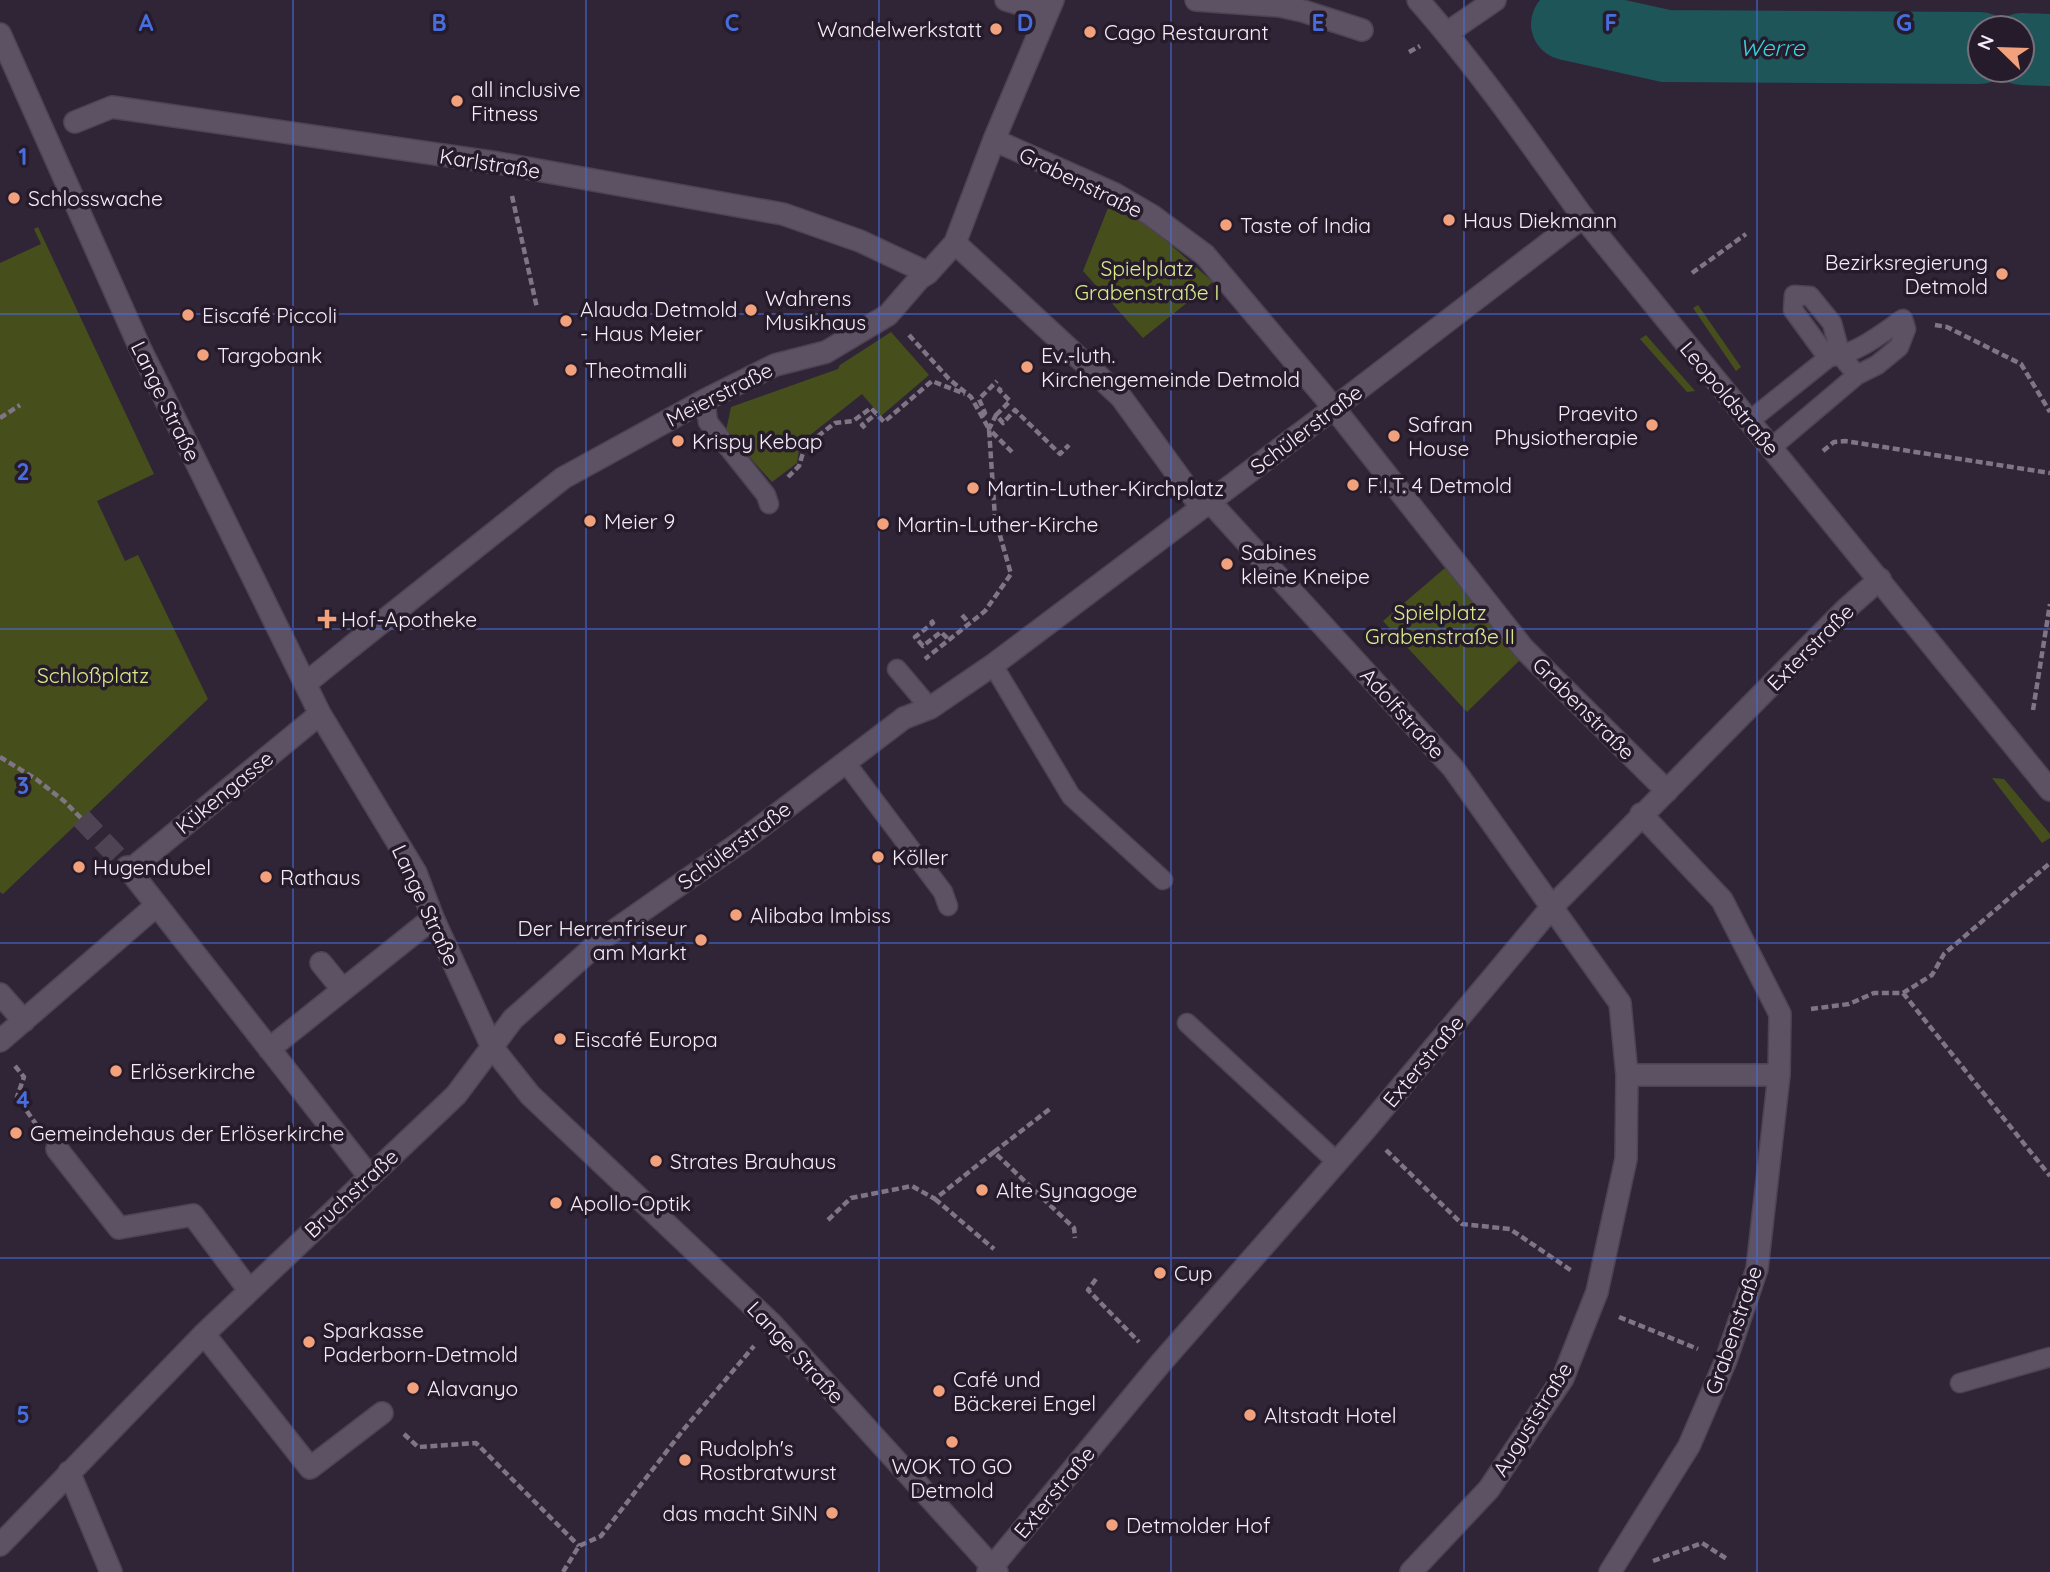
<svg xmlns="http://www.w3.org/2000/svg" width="2050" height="1572" viewBox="0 0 2050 1572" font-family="Quicksand,sans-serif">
	<rect width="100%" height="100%" fill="#302536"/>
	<path fill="#464f1c" d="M 1108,208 L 1146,223 L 1213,282 L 1143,338 L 1083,271 Z
		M 38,227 L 154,474 L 97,501 L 125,561 L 138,555 L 208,699 L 3,894 L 0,892 L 0,263 L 41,244 L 34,229 Z
		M 1698,305 L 1741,367 L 1736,371 L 1693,308 Z
		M 891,332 L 929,375 L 881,416 L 862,394 L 800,443 L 797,463 L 772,482 L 726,431 L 731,407 L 838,369 L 840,365 Z
		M 1646,335 L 1695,391 L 1687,392 L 1640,339 Z
		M 1445,568 L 1520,660 L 1467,712 L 1383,621 Z
		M 1992,778 L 2004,779 L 2050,834 L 2050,838 L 2042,843 Z"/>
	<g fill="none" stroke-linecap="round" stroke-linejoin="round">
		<path stroke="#1d5559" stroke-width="72" d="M 1567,24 L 1666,46 L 1980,48
			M 2022,49 L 2050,50"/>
		<path stroke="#4d4353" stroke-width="21" stroke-dasharray="21 10" stroke-linecap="butt" d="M 81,818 L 127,867"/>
		<g stroke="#4d4352" stroke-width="21">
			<path id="service" d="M 705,400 L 708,422 L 766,495 L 769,504
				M 1748,422 L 1828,358 L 1793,310 L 1794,295 L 1810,296 L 1832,323 L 1841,356 L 1857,375
				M 1772,447 L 1857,375 L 1877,365 L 1899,347 L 1906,329 L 1903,319 C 1881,334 1858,353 1831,357
				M 993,665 L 1071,796 L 1163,880
				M 897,669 L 930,708
				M 846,763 L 943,892 L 948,906
				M 1187,1023 L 1337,1162
				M 1960,1383 L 2050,1357"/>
		</g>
		<g stroke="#4d4352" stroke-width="24">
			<path id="pedestrian" d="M 0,34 L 140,348 L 320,714 L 416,873 L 433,918 L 492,1047 L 530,1095 L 772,1324 L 997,1572
				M 305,684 L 352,646
				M 127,867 L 369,1176
				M 130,870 L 320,714
				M 321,963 L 343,990
				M 0,994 L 24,1021
				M 0,1041 L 157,905
				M 269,1049 L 433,918
				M 57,1149 L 119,1228 L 193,1215 L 249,1290
				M 204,1334 L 310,1468 L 382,1413
				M 69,1472 L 111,1572
				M 0,1545 L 204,1334 L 456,1095 L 513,1019 L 605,937 L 742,841 L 904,718"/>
		</g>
		<g stroke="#4d4352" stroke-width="24">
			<path id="minor" d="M 1006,0 L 1048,12
				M 1196,0 L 1280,6 L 1303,11 L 1362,30
				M 1447,33 L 1495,0
				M 75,122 L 112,107 L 498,163 L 783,214 L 860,241 L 928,273
				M 994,140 L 1115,194 L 1151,215 L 1205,255 L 1334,408 L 1523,648 L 1667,791
				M 955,243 L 1121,397 L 1201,507
				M 1210,502 L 1453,768 L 1620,1003 L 1627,1075 L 1626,1159 L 1597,1292 L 1563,1378 L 1489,1489 L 1411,1572
				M 352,646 L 563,478 L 705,400 L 775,365 L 826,352 L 888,315 L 920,278 L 928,273 L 955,243 L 994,140 L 1053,0
				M 904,718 L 930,708 L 993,665 L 1334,408 L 1583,217
				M 1627,1075 L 1779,1075
				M 988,1572 L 1160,1364 L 1365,1130 L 1551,908 L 1846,609 L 1880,579
				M 1610,1572 L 1689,1446 L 1726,1360 L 1757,1269 L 1779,1075 L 1780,1014 L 1722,900 L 1641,814"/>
		</g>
		<g stroke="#4d4352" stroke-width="24">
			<path id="tertiary" d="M 1418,0 C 1478,68 1530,143 1583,217 L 2050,790"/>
		</g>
		<path stroke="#7f7584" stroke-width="4.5" stroke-dasharray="7 3.5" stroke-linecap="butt" d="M 1409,52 L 1420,46
			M 512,196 L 537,308
			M 1692,273 L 1746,234
			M 1935,325 L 1947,327 L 2021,364 L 2050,412
			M 909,335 L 949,379 L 971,397 L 989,429 L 995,518 L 1011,574 L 985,611 L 925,659
			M 983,415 L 985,413 L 979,399 L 997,381
			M 996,415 L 1010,401 L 999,390 L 1002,386
			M 0,418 L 20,405
			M 865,428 L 862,425 L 876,414
			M 1823,451 L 1834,442 L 1845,441 L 2050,473
			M 1012,452 L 989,429 L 996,415 L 1003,423 L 1015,410 L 1060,454 L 1069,445
			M 788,477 L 799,466 L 805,446 L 835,423 L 853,421 L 871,408 L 884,422 L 932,381 L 965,394
			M 998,522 L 1008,533
			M 962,615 L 969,623
			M 931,620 L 933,623 L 915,637 L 923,646 L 941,632 L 949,640
			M 2033,710 L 2050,604
			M 0,757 L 36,779 L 64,801 L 81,818
			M 1903,993 L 2050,1176
			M 1811,1009 L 1849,1004 L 1874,993 L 1903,993 L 1932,975 L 1944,954 L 2050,863
			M 15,1066 L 24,1077 L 17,1097 L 38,1127
			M 1386,1150 L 1462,1224 L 1510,1229 L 1572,1271
			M 994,1152 L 1051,1108
			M 935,1199 L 994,1249
			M 828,1220 L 851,1198 L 912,1186 L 935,1199 L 994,1152 L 1074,1228 L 1075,1238
			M 1096,1279 L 1088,1290 L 1139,1342
			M 1619,1317 L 1698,1349
			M 404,1434 L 418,1447 L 476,1443 L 579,1546
			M 1653,1561 L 1702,1543 L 1727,1559
			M 563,1572 L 579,1546 L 601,1536 L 684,1429 L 754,1346"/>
		<use href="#service" stroke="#5d5164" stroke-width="18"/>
		<use href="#pedestrian" stroke="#5d5164" stroke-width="21"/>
		<use href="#minor" stroke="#5d5164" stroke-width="21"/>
		<use href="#tertiary" stroke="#5d5164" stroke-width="21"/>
	</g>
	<path fill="none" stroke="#486ede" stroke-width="2" stroke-opacity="0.55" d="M 293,0 L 293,1572M 586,0 L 586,1572M 879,0 L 879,1572M 1171,0 L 1171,1572M 1464,0 L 1464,1572M 1757,0 L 1757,1572M 0,314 L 2050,314M 0,629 L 2050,629M 0,943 L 2050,943M 0,1258 L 2050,1258"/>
	<g fill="#f1a17c" stroke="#261b2b" stroke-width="2.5">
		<circle cx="996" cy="29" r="7"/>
		<circle cx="1090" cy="32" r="7"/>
		<circle cx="457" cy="101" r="7"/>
		<circle cx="14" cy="198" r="7"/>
		<circle cx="1449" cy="220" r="7"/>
		<circle cx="1226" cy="225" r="7"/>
		<circle cx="2002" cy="274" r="7"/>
		<circle cx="751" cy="310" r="7"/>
		<circle cx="188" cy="315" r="7"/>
		<circle cx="566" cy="321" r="7"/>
		<circle cx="203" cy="355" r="7"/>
		<circle cx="1027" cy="367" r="7"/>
		<circle cx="571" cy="370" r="7"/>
		<circle cx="1652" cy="425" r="7"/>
		<circle cx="1394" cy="436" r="7"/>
		<circle cx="678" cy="441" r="7"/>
		<circle cx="1353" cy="485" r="7"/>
		<circle cx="973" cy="488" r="7"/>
		<circle cx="590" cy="521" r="7"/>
		<circle cx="883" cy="524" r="7"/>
		<circle cx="1227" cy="564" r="7"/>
		<path d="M323.5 608.5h7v7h7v7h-7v7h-7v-7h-7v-7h7z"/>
		<circle cx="878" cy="857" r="7"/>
		<circle cx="79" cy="867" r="7"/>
		<circle cx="266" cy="877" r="7"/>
		<circle cx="736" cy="915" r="7"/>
		<circle cx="701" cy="940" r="7"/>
		<circle cx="560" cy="1039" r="7"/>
		<circle cx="116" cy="1071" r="7"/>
		<circle cx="16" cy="1133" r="7"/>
		<circle cx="656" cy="1161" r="7"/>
		<circle cx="982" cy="1190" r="7"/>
		<circle cx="556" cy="1203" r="7"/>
		<circle cx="1160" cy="1273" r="7"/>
		<circle cx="309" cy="1342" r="7"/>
		<circle cx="413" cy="1388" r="7"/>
		<circle cx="939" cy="1391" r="7"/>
		<circle cx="1250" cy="1415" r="7"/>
		<circle cx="952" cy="1442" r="7"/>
		<circle cx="685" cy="1460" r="7"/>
		<circle cx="832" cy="1513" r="7"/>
		<circle cx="1112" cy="1525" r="7"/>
	</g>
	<g text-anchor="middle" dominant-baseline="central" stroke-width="7" stroke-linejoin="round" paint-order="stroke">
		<g font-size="21" fill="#f4edf8" stroke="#261b2b" text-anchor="start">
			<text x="982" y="29" text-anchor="end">Wandelwerkstatt</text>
			<text x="1104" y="32">Cago Restaurant</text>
			<text x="471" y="89">all inclusive<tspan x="471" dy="24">Fitness</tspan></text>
			<text x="28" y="198">Schlosswache</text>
			<text x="1463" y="220">Haus Diekmann</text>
			<text x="1240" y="225">Taste of India</text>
			<text x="1988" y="262" text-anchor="end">Bezirksregierung<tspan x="1988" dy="24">Detmold</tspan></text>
			<text x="765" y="298">Wahrens<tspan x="765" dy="24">Musikhaus</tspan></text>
			<text x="580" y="309">Alauda Detmold<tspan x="580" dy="24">- Haus Meier</tspan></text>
			<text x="202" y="315">Eiscafé Piccoli</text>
			<text x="217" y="355">Targobank</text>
			<text x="1041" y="355">Ev.-luth.<tspan x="1041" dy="24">Kirchengemeinde Detmold</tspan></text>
			<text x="585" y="370">Theotmalli</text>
			<text x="1638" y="413" text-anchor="end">Praevito<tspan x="1638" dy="24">Physiotherapie</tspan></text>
			<text x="1408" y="424">Safran<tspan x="1408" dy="24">House</tspan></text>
			<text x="692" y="441">Krispy Kebap</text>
			<text x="1367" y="485">F.I.T. 4 Detmold</text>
			<text x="987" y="488">Martin-Luther-Kirchplatz</text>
			<text x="604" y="521">Meier 9</text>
			<text x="897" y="524">Martin-Luther-Kirche</text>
			<text x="1241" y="552">Sabines<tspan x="1241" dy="24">kleine Kneipe</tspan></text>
			<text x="341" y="619">Hof-Apotheke</text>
			<text x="892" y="857">Köller</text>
			<text x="93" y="867">Hugendubel</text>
			<text x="280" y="877">Rathaus</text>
			<text x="750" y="915">Alibaba Imbiss</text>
			<text x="687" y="928" text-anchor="end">Der Herrenfriseur<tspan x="687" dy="24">am Markt</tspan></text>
			<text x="574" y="1039">Eiscafé Europa</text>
			<text x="130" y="1071">Erlöserkirche</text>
			<text x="30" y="1133">Gemeindehaus der Erlöserkirche</text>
			<text x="670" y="1161">Strates Brauhaus</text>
			<text x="996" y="1190">Alte Synagoge</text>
			<text x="570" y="1203">Apollo-Optik</text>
			<text x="1174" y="1273">Cup</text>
			<text x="323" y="1330">Sparkasse<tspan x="323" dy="24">Paderborn-Detmold</tspan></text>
			<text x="953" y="1379">Café und<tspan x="953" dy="24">Bäckerei Engel</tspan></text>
			<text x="427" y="1388">Alavanyo</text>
			<text x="1264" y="1415">Altstadt Hotel</text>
			<text x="699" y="1448">Rudolph's<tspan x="699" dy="24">Rostbratwurst</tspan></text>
			<text x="952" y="1466" text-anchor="middle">WOK TO GO<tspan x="952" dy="24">Detmold</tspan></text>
			<text x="818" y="1513" text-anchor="end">das macht SiNN</text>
			<text x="1126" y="1525">Detmolder Hof</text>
		</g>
		<g font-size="21" fill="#f4edf8" stroke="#261b2b">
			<text transform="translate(490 163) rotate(9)">Karlstraße</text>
			<text transform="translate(1081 182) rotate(26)">Grabenstraße</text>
			<text transform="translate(719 394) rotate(-27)">Meierstraße</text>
			<text transform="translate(1730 398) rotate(50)">Leopoldstraße</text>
			<text transform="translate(166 401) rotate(64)">Lange Straße</text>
			<text transform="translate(1306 429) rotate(-37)">Schülerstraße</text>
			<text transform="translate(1810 647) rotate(-45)">Exterstraße</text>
			<text transform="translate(1584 708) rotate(45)">Grabenstraße</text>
			<text transform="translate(1403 713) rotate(48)">Adolfstraße</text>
			<text transform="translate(224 792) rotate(-39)">Kükengasse</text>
			<text transform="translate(734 845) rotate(-36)">Schülerstraße</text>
			<text transform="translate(426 905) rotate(65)">Lange Straße</text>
			<text transform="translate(1423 1061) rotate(-50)">Exterstraße</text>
			<text transform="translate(351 1193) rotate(-43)">Bruchstraße</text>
			<text transform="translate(1733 1330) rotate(-71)">Grabenstraße</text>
			<text transform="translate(796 1352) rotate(47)">Lange Straße</text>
			<text transform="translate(1532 1419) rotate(-58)">Auguststraße</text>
			<text transform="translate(1054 1492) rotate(-50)">Exterstraße</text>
		</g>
		<g font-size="21" fill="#d7ec89" stroke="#261b2b">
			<text x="1147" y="268">Spielplatz<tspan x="1147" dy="24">Grabenstraße I</tspan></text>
			<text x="1440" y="612">Spielplatz<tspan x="1440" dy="24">Grabenstraße II</tspan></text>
			<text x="93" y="675">Schloßplatz</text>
		</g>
		<g font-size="23" font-style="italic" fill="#36d6df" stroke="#261b2b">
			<text x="1772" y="47">Werre</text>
		</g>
	</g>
	<g font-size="23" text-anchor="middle" font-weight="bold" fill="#486ede" stroke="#261b2b" stroke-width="7" stroke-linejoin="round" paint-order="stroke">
		<text x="146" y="31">A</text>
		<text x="439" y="31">B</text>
		<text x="732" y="31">C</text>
		<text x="1025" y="31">D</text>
		<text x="1318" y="31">E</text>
		<text x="1611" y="31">F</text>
		<text x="1904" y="31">G</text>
		<text x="23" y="165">1</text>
		<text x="23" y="480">2</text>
		<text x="23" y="794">3</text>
		<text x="23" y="1108">4</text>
		<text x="23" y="1423">5</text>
	</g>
	<g transform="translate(2001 49) rotate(293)"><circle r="33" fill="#261b2b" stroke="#786f7d" stroke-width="2"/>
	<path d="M0-5L12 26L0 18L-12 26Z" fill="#f1a17c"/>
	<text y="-10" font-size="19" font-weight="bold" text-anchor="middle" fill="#f4edf8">N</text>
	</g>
</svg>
